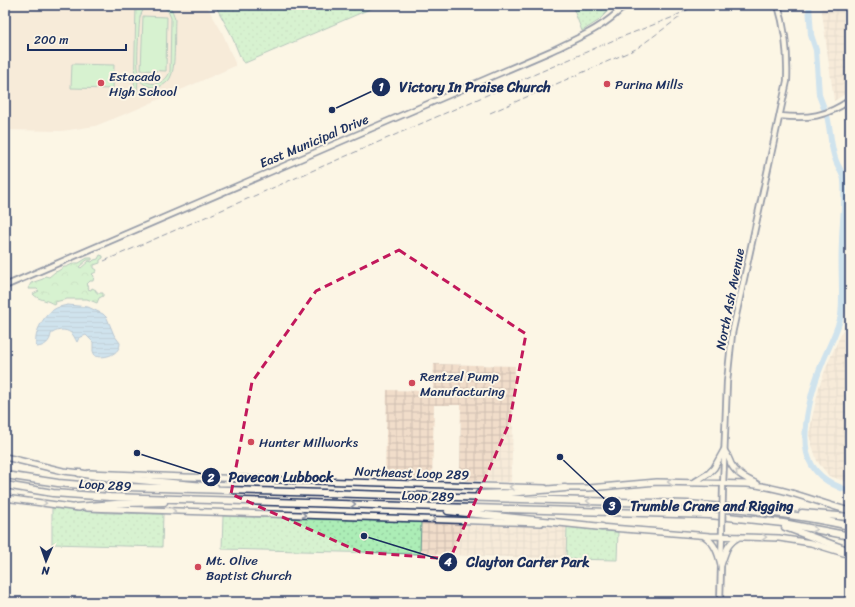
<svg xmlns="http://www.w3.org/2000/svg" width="855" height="607" viewBox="0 0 855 607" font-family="Sriracha,sans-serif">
	<defs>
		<pattern id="industrial-grid" width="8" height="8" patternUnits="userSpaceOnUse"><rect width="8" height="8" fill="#f1ddca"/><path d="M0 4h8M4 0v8" fill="none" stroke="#cebeb0"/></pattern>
		<pattern id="green-dots" width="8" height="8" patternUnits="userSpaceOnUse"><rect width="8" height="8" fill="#acedb6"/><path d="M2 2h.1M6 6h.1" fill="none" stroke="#93cc9f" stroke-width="1.8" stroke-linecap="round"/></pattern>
		<pattern id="forest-crowns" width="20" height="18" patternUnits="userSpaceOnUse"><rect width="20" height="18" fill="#acedb6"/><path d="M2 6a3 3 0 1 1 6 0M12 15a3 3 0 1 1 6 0" fill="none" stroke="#93cc9f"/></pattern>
		<pattern id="water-rules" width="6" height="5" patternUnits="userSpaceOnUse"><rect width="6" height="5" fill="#9accf7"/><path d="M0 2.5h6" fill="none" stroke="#7da6cb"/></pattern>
	</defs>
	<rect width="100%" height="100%" fill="#fcf5e5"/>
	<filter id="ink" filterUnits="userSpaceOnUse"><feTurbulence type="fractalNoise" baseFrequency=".025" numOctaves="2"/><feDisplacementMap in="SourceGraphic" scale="8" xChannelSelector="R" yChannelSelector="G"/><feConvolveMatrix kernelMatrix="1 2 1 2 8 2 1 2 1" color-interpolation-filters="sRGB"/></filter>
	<g filter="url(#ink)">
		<path fill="#f1ddca" d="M 5,5 L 206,5 L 222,32 L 235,63 L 235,66 L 135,110 L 95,126 L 62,131 L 5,130 Z"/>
		<path fill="url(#industrial-grid)" d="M 821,5 L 850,5 L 850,91 L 834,101 Z
			M 849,250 L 850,250 L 850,483 L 829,476 L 817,461 L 809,435 L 813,414 L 819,387 L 827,365 L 847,321 L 849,310 Z
			M 434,364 L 515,366 L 511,482 L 460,480 L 461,405 L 434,405 L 432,480 L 385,479 L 387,390 L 433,391 Z
			M 421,522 L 567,527 L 566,559 L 420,554 Z"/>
		<path fill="url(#green-dots)" stroke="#648e8a" d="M 215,5 L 379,5 L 245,63 L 242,61 L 230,32 Z
			M 572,5 L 614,5 L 598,21 L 582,31 Z
			M 52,508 L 110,513 L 163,514 L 162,547 L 52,544 Z
			M 223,516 L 421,522 L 420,554 L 222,549 Z
			M 567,527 L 618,532 L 617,560 L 566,559 Z"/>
		<path fill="url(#forest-crowns)" stroke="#648e8a" d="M 100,255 L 103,256 L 103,258 L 100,260 L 100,263 L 94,265 L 94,268 L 97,270 L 96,272 L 92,274 L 94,276 L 93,281 L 90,281 L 86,285 L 89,287 L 88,289 L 91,290 L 92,288 L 96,290 L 95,291 L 97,291 L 97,293 L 103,293 L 103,296 L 99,298 L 97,303 L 87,299 L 67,299 L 55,302 L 56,304 L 54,305 C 48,299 39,301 33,294 L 39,291 L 37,289 L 28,289 L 31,283 L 43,279 L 45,276 L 49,277 L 55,272 L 58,271 L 64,267 L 66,267 L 75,263 L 79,263 L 87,258 L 92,258 L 92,260 L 87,260 L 79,267 L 81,268 L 89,261 L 92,262 L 94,260 L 98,259 Z"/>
		<path fill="#acedb6" stroke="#648e8a" d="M 136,5 L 140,5 L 140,8 L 143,5 L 149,5 L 143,10 L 140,17 C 139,27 136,66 139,73 C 142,81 149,85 157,83 C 164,82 168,77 170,71 L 171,18 L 168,11 L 161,5 L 168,5 C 172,9 174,14 175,20 C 174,33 176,66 171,76 C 169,82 163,86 157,87 C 149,88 143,84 138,79 L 137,93 L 134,93 Z
			M 143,16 L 167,17 L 166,71 L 141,70 Z
			M 72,64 L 114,65 L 113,89 L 71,88 Z"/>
		<path fill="url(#water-rules)" stroke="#678dba" d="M 68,305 L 88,307 L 103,314 L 107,318 L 114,335 L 120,343 C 120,354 105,359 95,356 L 93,351 L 93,342 L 86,335 L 79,338 L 77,342 C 75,339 74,335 71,333 C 65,328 56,330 51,334 C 50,342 45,346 37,347 C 32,336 43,316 53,310 C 57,307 63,306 68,305 Z"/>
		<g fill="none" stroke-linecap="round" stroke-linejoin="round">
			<path stroke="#678dba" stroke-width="1" d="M 843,223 L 850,233"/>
			<path stroke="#9accf7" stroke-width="6" d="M 809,5 L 811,35 L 816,50 L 819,95 L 825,111
				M 827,116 C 831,131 830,146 836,161 C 838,167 843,172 844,180 C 846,201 842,222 842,243 C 841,260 842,276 842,292 C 842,300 842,308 841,316 C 837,332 829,346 823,361 C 813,384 801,428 807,453 C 812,474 830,485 850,491"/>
			<g stroke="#1b2f5e" stroke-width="8">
				<path id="tertiary" d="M 780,116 C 808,119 826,117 850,100
					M 5,286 L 551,51 C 578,38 604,28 625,5
					M 723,486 L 727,382 L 732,334 L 787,81 C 788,55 786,31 778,5
					M 720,602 L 722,530"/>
			</g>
			<g stroke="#1b2f5e" stroke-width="8">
				<path id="secondary" d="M 5,457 L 63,471 L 81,473
					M 89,473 L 185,477 L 545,488
					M 693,483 L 709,473 L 714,468 L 724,450 C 728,455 729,459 731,464 C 737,475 747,479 757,484
					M 563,488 L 589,488 L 657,482 L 747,484 C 782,487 816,502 850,511
					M 5,498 L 79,508
					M 87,508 L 541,523
					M 599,527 L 710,536 L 779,538 L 811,543 L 850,555
					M 704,536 C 715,543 718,553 721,565
					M 721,565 C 726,552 726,544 739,537"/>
			</g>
			<g stroke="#1b2f5e" stroke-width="9">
				<path id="motorway" d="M 79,473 L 96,476 L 215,487
					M 5,475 L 58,483 L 93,486 L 687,504 C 742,508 796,514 850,526
					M 5,485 L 53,493 L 110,497 L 710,515 L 783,523 L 850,536
					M 479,494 L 508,493 L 565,488
					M 76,507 L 128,503 L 164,502
					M 448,511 L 602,527
					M 802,513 L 850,517
					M 785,527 L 850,551"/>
			</g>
			<use href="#tertiary" stroke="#fcf5e5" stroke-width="4.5"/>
			<use href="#secondary" stroke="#fcf5e5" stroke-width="5"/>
			<use href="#motorway" stroke="#fcf5e5" stroke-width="6"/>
			<path stroke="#1b2f5e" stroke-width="1" stroke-dasharray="6 3" stroke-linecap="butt" d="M 490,113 L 636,49 L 680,17
				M 104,261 L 614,40 L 671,18 L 697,5"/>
			<g stroke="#1b2f5e" stroke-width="8" stroke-linecap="butt">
				<path id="tertiary-bridge" d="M 722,530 L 723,487"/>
			</g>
			<use href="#tertiary-bridge" stroke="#fcf5e5" stroke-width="4.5"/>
		</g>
		<defs><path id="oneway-chevron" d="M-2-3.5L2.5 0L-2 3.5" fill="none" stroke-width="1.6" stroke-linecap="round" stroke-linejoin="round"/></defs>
		<g stroke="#8c92a2">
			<use href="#oneway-chevron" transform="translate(738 472) rotate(-134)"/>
			<use href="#oneway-chevron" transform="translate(670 482) rotate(-179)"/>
			<use href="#oneway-chevron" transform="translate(512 487) rotate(-178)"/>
			<use href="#oneway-chevron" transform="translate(589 501) rotate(-178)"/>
			<use href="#oneway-chevron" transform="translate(44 503) rotate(8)"/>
			<use href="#oneway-chevron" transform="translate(353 504) rotate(2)"/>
			<use href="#oneway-chevron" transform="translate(173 511) rotate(2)"/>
			<use href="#oneway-chevron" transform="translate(303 515) rotate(2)"/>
			<use href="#oneway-chevron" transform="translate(433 519) rotate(2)"/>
			<use href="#oneway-chevron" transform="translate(814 529) rotate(11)"/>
			<use href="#oneway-chevron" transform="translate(764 537) rotate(1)"/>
		</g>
	</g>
	<path d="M0 0H855V607H0ZM 399,250 L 526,334 L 509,424 L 450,559 L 360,552 L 231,494 L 252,382 L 316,291 Z" fill="#fcf5e5" fill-opacity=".55" fill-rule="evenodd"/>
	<path fill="none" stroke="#c2185b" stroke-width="3" stroke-dasharray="8 5" stroke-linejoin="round" d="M 399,250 L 526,334 L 509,424 L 450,559 L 360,552 L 231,494 L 252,382 L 316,291 Z"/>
	<g fill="#d1495b" stroke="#fcf5e5" stroke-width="1.5">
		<circle cx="101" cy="83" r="4"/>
		<circle cx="607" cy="84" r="4"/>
		<circle cx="412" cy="383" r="4"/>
		<circle cx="251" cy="442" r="4"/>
		<circle cx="198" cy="567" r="4"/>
	</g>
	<g text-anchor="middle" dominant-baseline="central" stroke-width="4" stroke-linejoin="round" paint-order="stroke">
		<g font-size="13" fill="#1b2f5e" stroke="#fcf5e5" text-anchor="start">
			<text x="109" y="76">Estacado<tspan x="109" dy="15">High School</tspan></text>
			<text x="615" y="84">Purina Mills</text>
			<text x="420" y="376">Rentzel Pump<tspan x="420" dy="15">Manufacturing</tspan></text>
			<text x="259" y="442">Hunter Millworks</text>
			<text x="206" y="560">Mt. Olive<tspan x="206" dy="15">Baptist Church</tspan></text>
		</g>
		<g font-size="13" fill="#1b2f5e" stroke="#fcf5e5">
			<text transform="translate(314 141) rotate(-23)">East Municipal Drive</text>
			<text transform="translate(730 299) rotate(-79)">North Ash Avenue</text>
			<text transform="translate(412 473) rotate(2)">Northeast Loop 289</text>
			<text transform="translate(105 485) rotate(3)">Loop 289</text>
			<text transform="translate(428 496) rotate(2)">Loop 289</text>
		</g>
	</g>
	<path fill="none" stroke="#1b2f5e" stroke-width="1.5" d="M332 110L381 87M137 453L211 477M560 457L612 506M364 536L448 562"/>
	<g fill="#1b2f5e" stroke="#fcf5e5" stroke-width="1.5">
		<circle cx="332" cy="110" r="4"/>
		<circle cx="137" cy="453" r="4"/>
		<circle cx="560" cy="457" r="4"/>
		<circle cx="364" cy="536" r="4"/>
		<circle cx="381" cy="87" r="10"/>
		<circle cx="211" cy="477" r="10"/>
		<circle cx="612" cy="506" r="10"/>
		<circle cx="448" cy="562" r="10"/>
	</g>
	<g font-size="12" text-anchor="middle" font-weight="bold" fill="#fff">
		<text x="381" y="91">1</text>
		<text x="211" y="482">2</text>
		<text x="612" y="510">3</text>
		<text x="448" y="566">4</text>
	</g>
	<g font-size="14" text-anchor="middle" font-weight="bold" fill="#1b2f5e" stroke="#fcf5e5" stroke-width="4" stroke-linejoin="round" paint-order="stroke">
		<text x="475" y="92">Victory In Praise Church</text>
		<text x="281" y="482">Pavecon Lubbock</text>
		<text x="712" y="511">Trumble Crane and Rigging</text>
		<text x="528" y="567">Clayton Carter Park</text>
	</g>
	<rect width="855" height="607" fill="none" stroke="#fcf5e5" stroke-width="20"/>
	<rect x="10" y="10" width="835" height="587" fill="none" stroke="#1b2f5e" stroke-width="1.5" filter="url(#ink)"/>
	<g transform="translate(46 561) rotate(182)" stroke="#fcf5e5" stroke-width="3" paint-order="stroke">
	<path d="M0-3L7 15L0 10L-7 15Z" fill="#1b2f5e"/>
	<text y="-6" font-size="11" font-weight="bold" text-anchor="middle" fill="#1b2f5e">N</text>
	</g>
	<path d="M28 44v6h98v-6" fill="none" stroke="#1b2f5e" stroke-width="2"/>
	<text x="34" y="44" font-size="12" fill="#1b2f5e" stroke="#fcf5e5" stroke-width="3" paint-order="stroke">200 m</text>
</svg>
